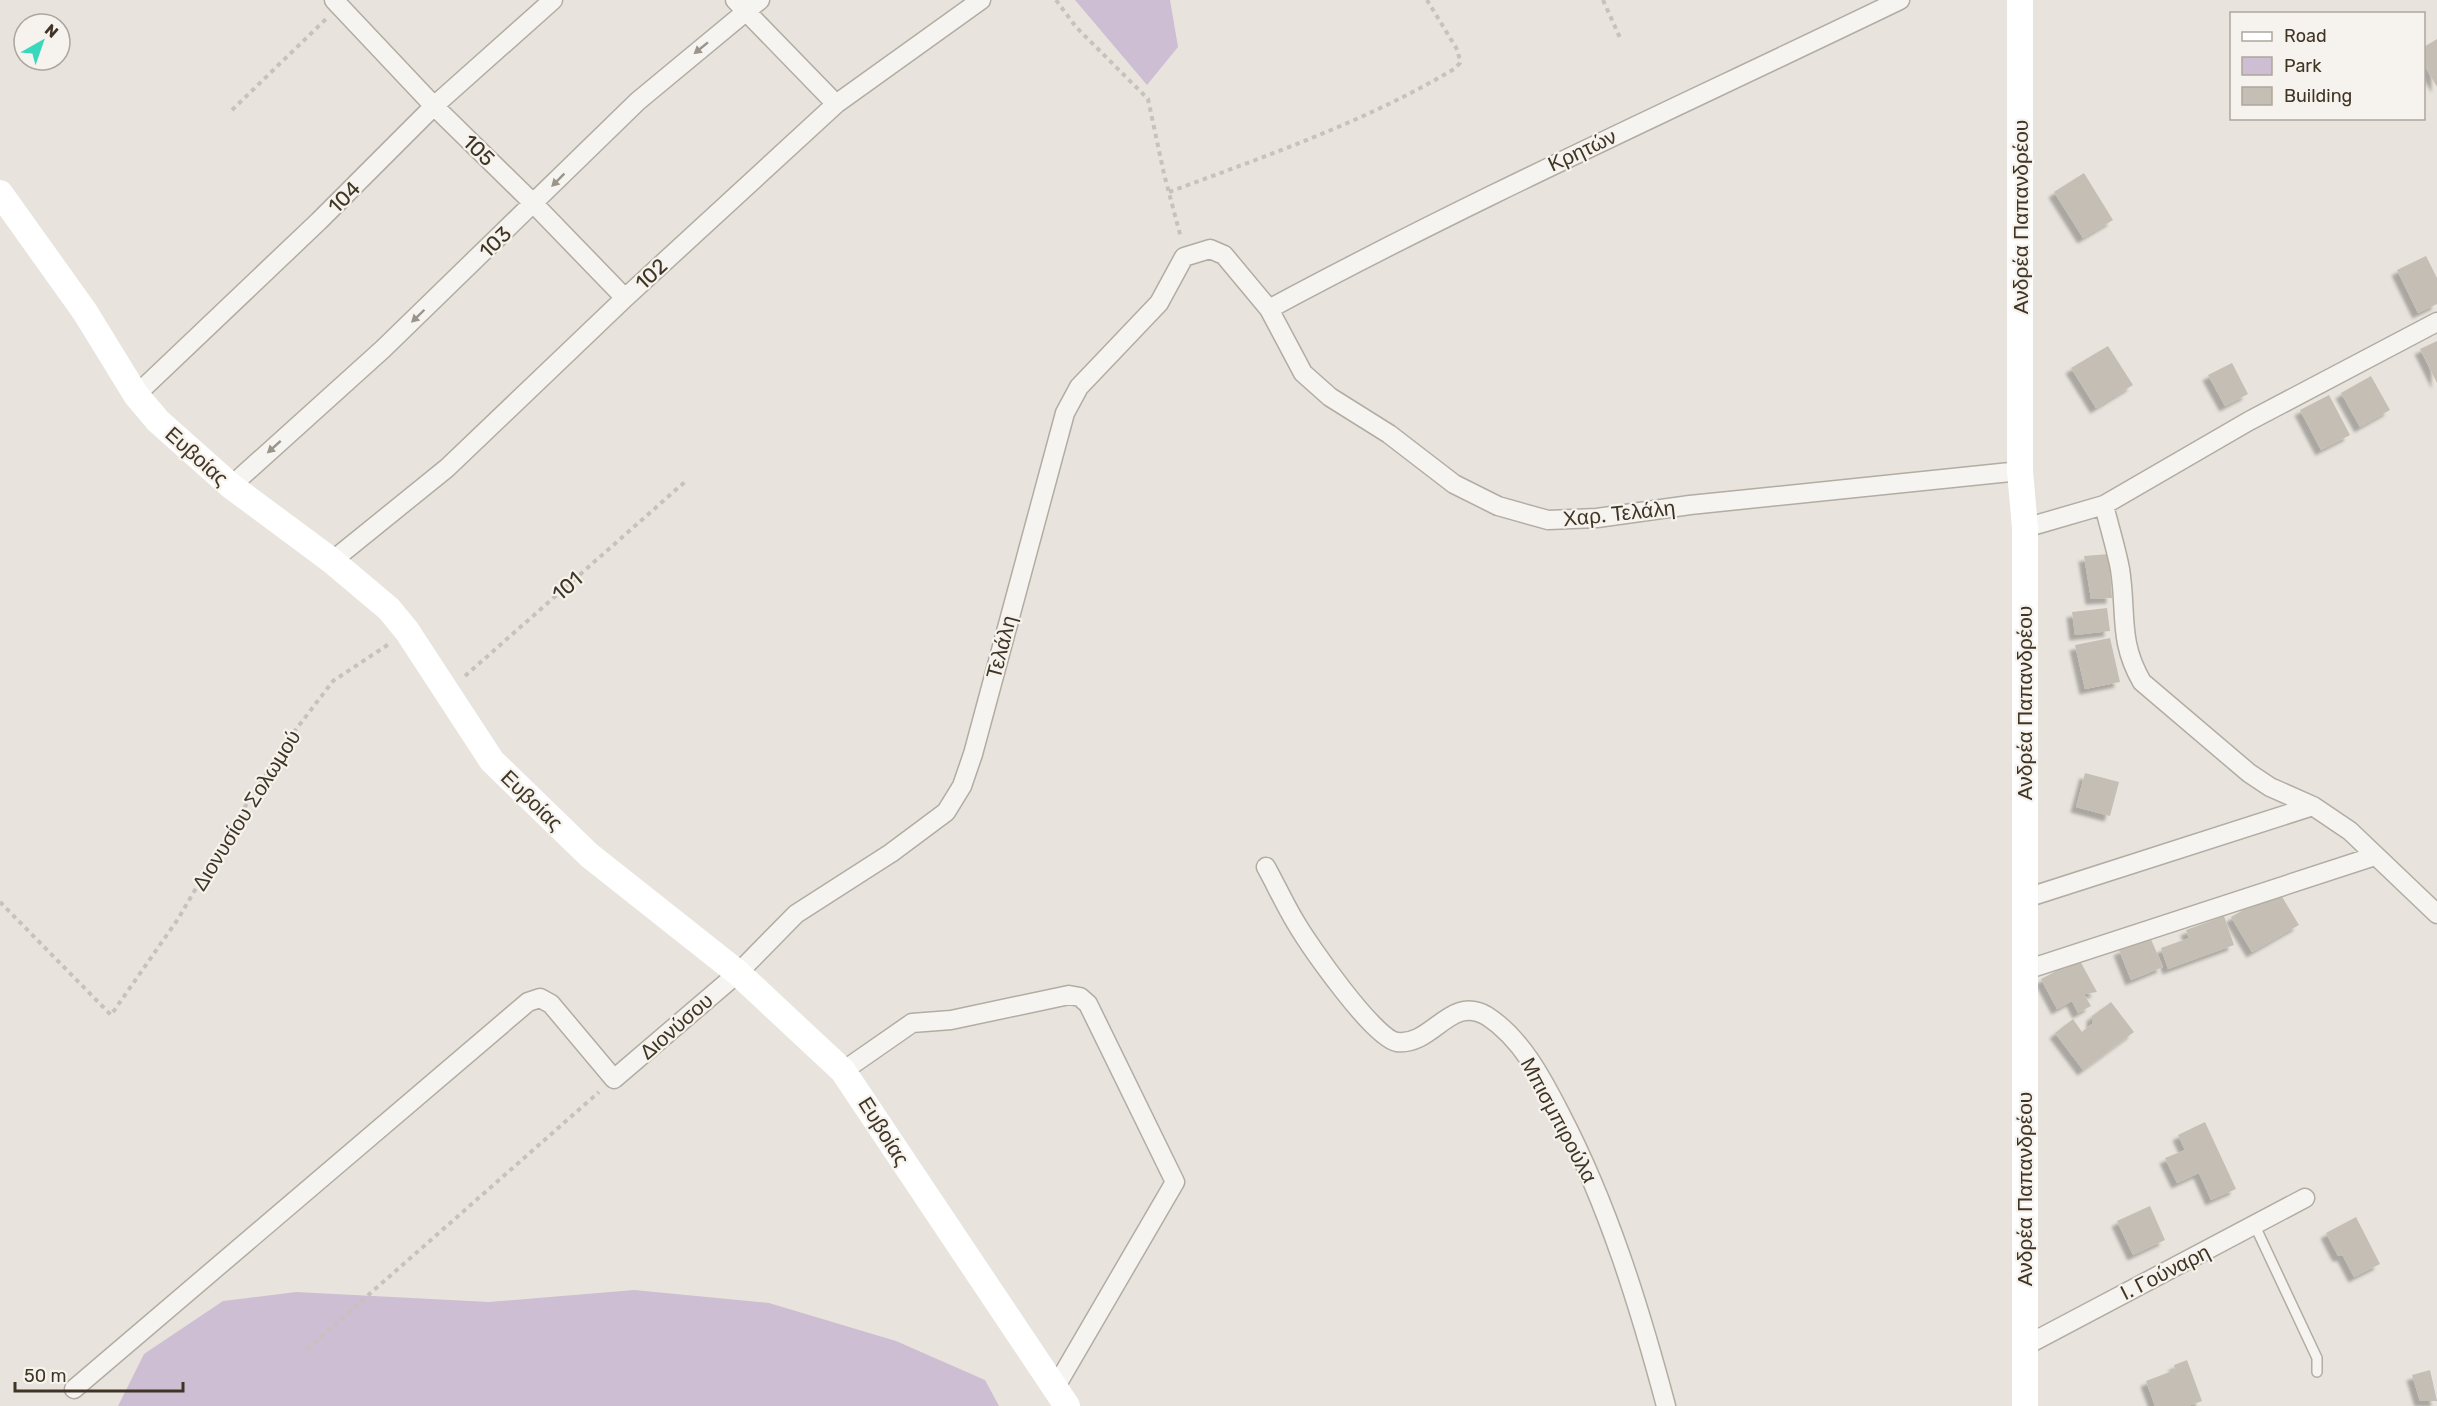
<svg xmlns="http://www.w3.org/2000/svg" width="2437" height="1406" viewBox="0 0 2437 1406" font-family="Rubik,sans-serif">
	<defs>
		<filter id="shadow"><feDropShadow dx="-5.5" dy="5.5" stdDeviation="1.5" flood-color="#0004"/></filter>
	</defs>
	<rect width="100%" height="100%" fill="#e8e4dd"/>
	<path fill="#cdbed3" d="M 1075,0 L 1170,0 L 1178,47 L 1147,85 Z
		M 634,1290 L 769,1303 L 896,1341 L 985,1380 L 999,1406 L 118,1406 L 144,1354 L 223,1301 L 296,1292 L 489,1302 Z"/>
	<path fill="#c5beb4" filter="url(#shadow)" d="M 2437,39 L 2437,87 L 2424,65 L 2424,47 Z
		M 2084,173 L 2113,220 L 2083,238 L 2054,192 Z
		M 2426,256 L 2437,278 L 2437,304 L 2418,313 L 2397,270 Z
		M 2437,341 L 2437,383 L 2420,349 Z
		M 2108,346 L 2133,385 L 2096,408 L 2071,368 Z
		M 2232,363 L 2248,394 L 2225,406 L 2208,375 Z
		M 2371,376 L 2390,410 L 2360,427 L 2341,393 Z
		M 2329,395 L 2350,435 L 2321,450 L 2300,410 Z
		M 2109,554 L 2112,598 L 2091,599 L 2084,556 Z
		M 2107,608 L 2110,631 L 2075,635 L 2072,612 Z
		M 2110,638 L 2120,682 L 2085,689 L 2075,645 Z
		M 2085,773 L 2119,782 L 2110,816 L 2076,807 Z
		M 2278,890 L 2299,925 L 2252,952 L 2231,917 Z
		M 2224,916 L 2234,945 L 2168,969 L 2161,948 L 2189,938 L 2186,930 Z
		M 2150,937 L 2163,967 L 2131,980 L 2119,950 Z
		M 2079,959 L 2097,992 L 2084,994 L 2091,1006 L 2078,1013 L 2072,1001 L 2057,1009 L 2041,979 Z
		M 2111,1002 L 2134,1032 L 2083,1070 L 2055,1033 L 2073,1019 L 2082,1032 L 2092,1024 L 2092,1016 Z
		M 2205,1122 L 2236,1189 L 2211,1200 L 2199,1173 L 2177,1183 L 2165,1158 L 2185,1150 L 2178,1135 Z
		M 2150,1206 L 2165,1240 L 2133,1255 L 2117,1221 Z
		M 2356,1217 L 2380,1264 L 2354,1277 L 2343,1256 L 2338,1256 L 2326,1233 Z
		M 2187,1360 L 2202,1401 L 2188,1406 L 2155,1406 L 2146,1381 L 2175,1370 L 2174,1365 Z
		M 2430,1370 L 2437,1401 L 2420,1401 L 2412,1375 Z"/>
	<g fill="none" stroke-linecap="round" stroke-linejoin="round">
		<g stroke="#b2aca2" stroke-width="12">
			<path id="lane" d="M 2255,1226 L 2317,1358 L 2317,1372"/>
		</g>
		<g stroke="#b2aca2" stroke-width="21">
			<path id="street" d="M 334,0 L 434,106 L 534,204 L 625,298
				M 735,0 L 836,104
				M 1269,309 C 1475,198 1689,102 1900,0
				M 136,395 L 319,221 L 434,106 L 553,0
				M 231,486 L 383,349 L 638,101 L 760,0
				M 2104,505 C 2109,526 2116,548 2120,569 C 2127,613 2118,641 2142,682 L 2249,773 L 2270,787 L 2313,806 L 2350,831 L 2437,914
				M 2025,528 L 2104,505 L 2249,421 L 2437,322
				M 332,561 L 447,468 L 625,298 L 836,104 L 981,0
				M 1266,867 C 1276,885 1285,905 1296,923 C 1309,945 1374,1039 1397,1042 C 1433,1046 1450,994 1487,1016 C 1521,1038 1542,1078 1560,1113 C 1608,1205 1639,1305 1666,1406
				M 2023,899 L 2313,806
				M 2023,971 L 2375,856
				M 843,1071 L 912,1023 L 951,1020 L 1069,995 L 1080,997 L 1088,1004 L 1175,1182 L 1055,1388
				M 2025,1346 L 2305,1198
				M 74,1389 L 528,1002 L 540,998 L 551,1004 L 614,1079 L 738,973 L 796,914 L 891,853 L 946,812 L 962,786 L 973,754 L 1065,413 L 1079,387 L 1159,303 L 1184,257 L 1210,249 L 1224,255 L 1269,309 L 1303,373 L 1330,397 L 1389,434 L 1454,484 L 1498,506 L 1548,520 L 1597,518 L 1690,505 L 2020,471"/>
		</g>
		<path stroke="#c7c2bb" stroke-width="4" stroke-dasharray="4.5 4.5" stroke-linecap="butt" d="M 1056,0 L 1076,27 L 1148,99 L 1164,174 L 1181,238
			M 1603,0 L 1621,40
			M 232,110 L 326,19
			M 1169,192 C 1266,156 1365,122 1454,69 L 1460,63 L 1458,51 L 1427,0
			M 465,676 L 687,480
			M 0,902 L 111,1015 L 178,919 L 233,825 L 294,732 L 333,681 L 389,644
			M 307,1349 L 599,1092"/>
		<use href="#lane" stroke="#f6f4f0" stroke-width="9"/>
		<use href="#street" stroke="#f6f4f0" stroke-width="18"/>
		<path stroke="#fff" stroke-width="26" d="M 2020,0 L 2020,471 L 2025,528 L 2025,1406
			M 0,193 L 85,312 L 136,395 L 158,421 L 231,486 L 332,561 L 389,609 L 407,631 L 492,761 L 589,855 L 738,973 L 843,1071 L 1067,1406"/>
	</g>
	<defs><path id="oneway-solid" d="M-6-.8H1V-3.2L6.5 0L1 3.2V.8H-6Z" transform="scale(1.5)"/></defs>
	<g fill="#9b948a">
		<use href="#oneway-solid" transform="translate(701 48) rotate(141)"/>
		<use href="#oneway-solid" transform="translate(558 180) rotate(135)"/>
		<use href="#oneway-solid" transform="translate(418 316) rotate(136)"/>
		<use href="#oneway-solid" transform="translate(274 447) rotate(138)"/>
	</g>
	<g text-anchor="middle" dominant-baseline="central" stroke-width="4.5" stroke-linejoin="round" paint-order="stroke">
		<g font-size="21" fill="#403525" stroke="#f6f2ed">
			<text transform="translate(479 150) rotate(44)">105</text>
			<text transform="translate(1582 150) rotate(-25)">Κρητών</text>
			<text transform="translate(344 197) rotate(-45)">104</text>
			<text transform="translate(2020 217) rotate(-90)">Ανδρέα Παπανδρέου</text>
			<text transform="translate(495 242) rotate(-44)">103</text>
			<text transform="translate(651 274) rotate(-43)">102</text>
			<text transform="translate(197 456) rotate(42)">Ευβοίας</text>
			<text transform="translate(1619 513) rotate(-6)">Χαρ. Τελάλη</text>
			<text transform="translate(567 586) rotate(-41)">101</text>
			<text transform="translate(1001 647) rotate(-75)">Τελάλη</text>
			<text transform="translate(2024 703) rotate(-90)">Ανδρέα Παπανδρέου</text>
			<text transform="translate(532 800) rotate(44)">Ευβοίας</text>
			<text transform="translate(246 810) rotate(-58)">Διονυσίου Σολωμού</text>
			<text transform="translate(676 1026) rotate(-41)">Διονύσου</text>
			<text transform="translate(1559 1120) rotate(62)">Μπισμπιρούλα</text>
			<text transform="translate(884 1131) rotate(58)">Ευβοίας</text>
			<text transform="translate(2024 1189) rotate(-90)">Ανδρέα Παπανδρέου</text>
			<text transform="translate(2165 1272) rotate(-27)">Ι. Γούναρη</text>
		</g>
	</g>
	<rect x="2230" y="12" width="195" height="108" fill="#f6f2ed" stroke="#ada69d" stroke-width="1.5"/>
	<rect x="2242" y="32" width="30" height="9" fill="#ffffff" stroke="#ada69d" stroke-width="1.5"/>
	<text x="2284" y="42" font-size="18" fill="#403525">Road</text>
	<rect x="2242" y="57" width="30" height="18" fill="#cdbed3" stroke="#ada69d" stroke-width="1.5"/>
	<text x="2284" y="72" font-size="18" fill="#403525">Park</text>
	<rect x="2242" y="87" width="30" height="18" fill="#c5beb4" stroke="#ada69d" stroke-width="1.5"/>
	<text x="2284" y="102" font-size="18" fill="#403525">Building</text>
	<g transform="translate(42 42) rotate(40)"><circle r="28" fill="#f6f2ed" stroke="#ada69d" stroke-width="1.5"/>
	<path d="M0-4.5L10 22L0 15L-10 22Z" fill="#37d8bb"/>
	<text y="-9" font-size="16" font-weight="bold" text-anchor="middle" fill="#403525">N</text>
	</g>
	<path d="M15 1382v9h168v-9" fill="none" stroke="#403525" stroke-width="3"/>
	<text x="24" y="1382" font-size="18" fill="#403525" stroke="#f6f2ed" stroke-width="4.5" paint-order="stroke">50 m</text>
</svg>
